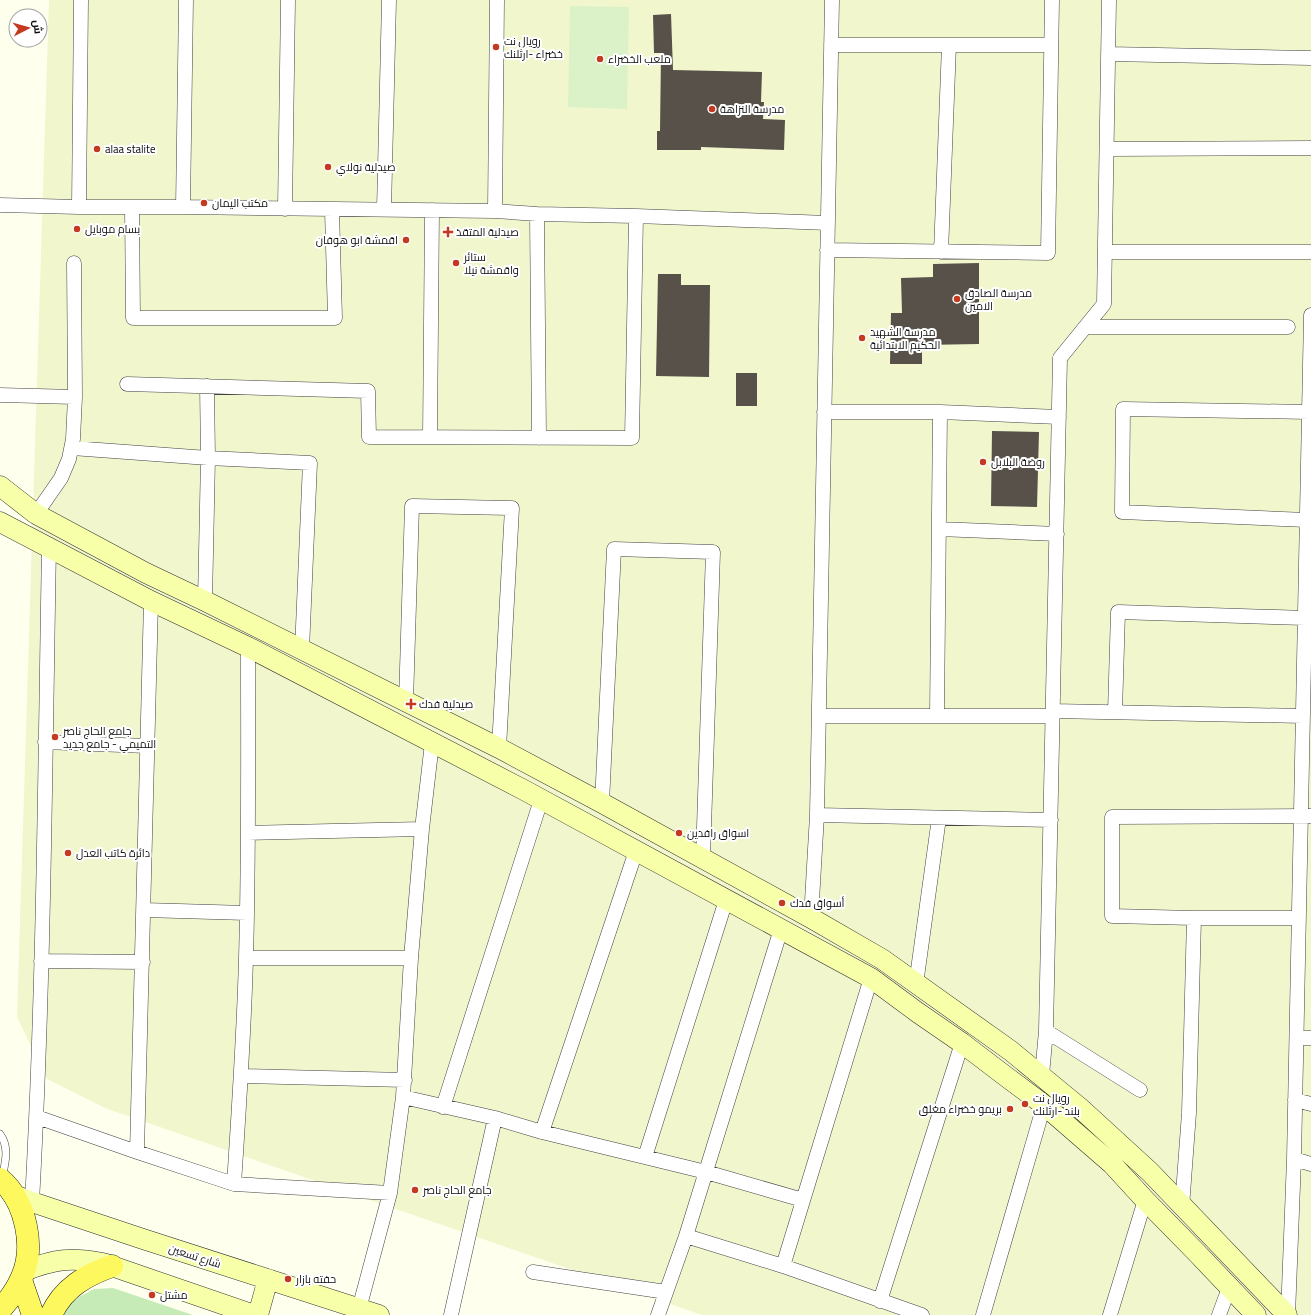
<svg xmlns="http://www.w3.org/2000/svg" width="1311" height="1315" viewBox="0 0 1311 1315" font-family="Georgia,Cairo,serif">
	<rect width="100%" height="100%" fill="#ffe"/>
	<path fill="#f1f6cd" d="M 49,0 L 1311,0 L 1311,1315 L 702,1315 L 105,1108 L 47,1079 L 17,1017 Z"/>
	<path fill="#c7ebb6" d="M 113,1288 L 193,1315 L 63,1315 L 68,1305 L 79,1297 L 94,1289 Z"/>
	<path fill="#dbf2c8" d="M 570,6 L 629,7 L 627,109 L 568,107 Z"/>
	<path fill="#575149" d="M 671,14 L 673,70 L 762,72 L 761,102 L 764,102 L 763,119 L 785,120 L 784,150 L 701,147 L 701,150 L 657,150 L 657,131 L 660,131 L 661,53 L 654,53 L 653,15 Z
		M 979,263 L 979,344 L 922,345 L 922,364 L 890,364 L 891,313 L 902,313 L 901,278 L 933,277 L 933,264 Z
		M 658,274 L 681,274 L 681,285 L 710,285 L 709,377 L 656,376 Z
		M 736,373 L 757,373 L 757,406 L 736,406 Z
		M 992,431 L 1039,432 L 1037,507 L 991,506 Z"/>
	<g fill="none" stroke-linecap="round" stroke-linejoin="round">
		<g stroke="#414141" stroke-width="8">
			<path id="lane" d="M 0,1134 C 10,1148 5,1163 2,1178"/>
		</g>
		<g stroke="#414141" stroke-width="15">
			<path id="street" d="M 831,45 L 1051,45
				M 1108,54 L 1311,58
				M 1107,149 L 1311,148
				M 0,205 L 79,207 L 183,207 L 495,211 L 537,214 L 636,216 L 828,223
				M 79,207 L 81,0
				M 132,207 L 133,318 L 335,318 L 332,210
				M 183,207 L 186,0
				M 285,209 L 288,0
				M 384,210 L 389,0
				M 495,211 L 497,0
				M 537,214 L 539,438
				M 827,250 L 1048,253 L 1052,0
				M 941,252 L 949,45
				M 1105,252 L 1311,252
				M 1086,327 L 1288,327
				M 127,384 L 368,391 L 369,437 L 632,438 L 636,216
				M 0,395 L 75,397
				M 824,412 L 940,412 L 1059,417
				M 430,437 L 432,210
				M 72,448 L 208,458 L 310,463 L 302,650
				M 36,514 L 61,478 L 69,459 L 73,439 L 75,397 L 74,263
				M 1307,520 L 1122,512 L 1123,409 L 1309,412
				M 939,529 L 1057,534
				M 205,601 L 208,458 L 207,386
				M 406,702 L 412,506 L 512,508 L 499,748
				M 1053,711 L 1303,716
				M 1115,712 L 1118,612 L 1305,618
				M 819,716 L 1053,716
				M 937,716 L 940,412
				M 45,742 L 147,746
				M 602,803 L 614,549 L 713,552 L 703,858
				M 817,815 L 1051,820
				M 248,833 L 422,829
				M 144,910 L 247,913
				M 811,918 L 817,815 L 832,0
				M 1299,918 L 1194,918 L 1112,916 L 1112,817 L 1311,816
				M 246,958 L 411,958
				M 41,961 L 143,962
				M 916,984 L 939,818
				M 1046,1031 L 1140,1090
				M 1297,1038 L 1311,1038
				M 1042,1075 L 1046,1031 L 1060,358 L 1104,304 L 1109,0
				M 242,1076 L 405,1080
				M 403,1097 L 495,1118 L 542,1132 L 706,1172 L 803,1200
				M 1295,1100 L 1311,1104
				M 443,1107 L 541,800
				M 37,1117 L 137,1152 L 234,1184 L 390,1193
				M 542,1132 L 636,851
				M 137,1152 L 151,601
				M 645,1157 L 726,900
				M 1294,1159 L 1311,1164
				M 234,1184 C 239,1109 244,1033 246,958 C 249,854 248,751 248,647
				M 32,1202 C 44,984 45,765 49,547
				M 1182,1207 L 1189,1113 L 1194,918
				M 686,1236 L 783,1266 L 922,1315
				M 783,1266 L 871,978
				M 533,1272 L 666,1292
				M 880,1301 L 962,1043
				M 359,1309 L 390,1193 L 403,1097 L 411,958 L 422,829 L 432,743
				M 451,1315 L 495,1118
				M 658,1315 L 686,1236 L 781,929
				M 983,1315 L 1044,1105
				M 1110,1315 L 1145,1200
				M 1219,1315 L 1229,1288
				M 1288,1315 L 1294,1159 L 1311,315"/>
		</g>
		<g stroke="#303030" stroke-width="21">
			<path id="secondary" d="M 0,486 L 36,514 L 146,573 L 205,601 L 499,748 L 602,803 L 811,918 L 882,959 L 1011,1051 L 1079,1107 L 1150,1172 L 1287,1315
				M 0,522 L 151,601 L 248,647 L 524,790 L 871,978 L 917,1012 L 962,1043 L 1004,1075 L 1044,1105 L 1112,1164 L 1145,1200 L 1197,1253 L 1256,1315
				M 12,1194 L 32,1202 L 143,1239 L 379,1315
				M 24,1271 C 55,1259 70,1257 103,1263 L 254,1315
				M 258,1315 L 268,1279"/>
		</g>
		<g stroke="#1f1f1f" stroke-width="23">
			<path id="primary" d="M 0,1179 C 26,1201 36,1248 21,1279 C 16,1291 8,1301 0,1310
				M 21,1280 L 33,1315
				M 51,1315 C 63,1288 86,1275 112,1266"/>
		</g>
		<use href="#lane" stroke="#fff" stroke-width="7"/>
		<use href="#street" stroke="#fff" stroke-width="14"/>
		<use href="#secondary" stroke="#f7ffa9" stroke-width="20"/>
		<use href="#primary" stroke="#fef85f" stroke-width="22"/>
	</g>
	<g fill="#c4391f" stroke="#fff" stroke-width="1.5">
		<circle cx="496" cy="47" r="4"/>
		<circle cx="600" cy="59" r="4"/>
		<circle cx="712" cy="109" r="4"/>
		<circle cx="97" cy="149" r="4"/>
		<circle cx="328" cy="167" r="4"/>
		<circle cx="204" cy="203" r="4"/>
		<circle cx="77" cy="229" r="4"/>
		<path d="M446 226h4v4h4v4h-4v4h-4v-4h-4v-4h4z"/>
		<circle cx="406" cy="240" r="4"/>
		<circle cx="456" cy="263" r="4"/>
		<circle cx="957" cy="299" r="4"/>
		<circle cx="862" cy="338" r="4"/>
		<circle cx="983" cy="462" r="4"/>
		<path d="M409 698h4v4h4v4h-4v4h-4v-4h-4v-4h4z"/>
		<circle cx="55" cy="737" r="4"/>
		<circle cx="679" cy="833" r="4"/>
		<circle cx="68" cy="853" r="4"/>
		<circle cx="782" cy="903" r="4"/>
		<circle cx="1025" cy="1104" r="4"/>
		<circle cx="1010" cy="1109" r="4"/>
		<circle cx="415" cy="1190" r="4"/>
		<circle cx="288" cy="1279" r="4"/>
		<circle cx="152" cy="1295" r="4"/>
	</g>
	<g text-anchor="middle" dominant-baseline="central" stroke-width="4" stroke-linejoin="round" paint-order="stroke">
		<g font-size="11" fill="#0e0e0e" stroke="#fff" text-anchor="start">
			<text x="504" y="41">رويال نت<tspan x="504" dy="13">خضراء -ارثلنك</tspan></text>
			<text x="608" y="59">ملعب الخضراء</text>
			<text x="720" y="109">مدرسة النزاهة</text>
			<text x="105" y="149">alaa stalite</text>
			<text x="336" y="167">صيدلية نولاي</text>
			<text x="212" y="203">مكتب اليمان</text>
			<text x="85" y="229">بسام موبايل</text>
			<text x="456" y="232">صيدلية المتقذ</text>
			<text x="398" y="240" text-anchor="end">اقمشة ابو هوفان</text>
			<text x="464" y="257">ستائر<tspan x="464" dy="13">واقمشة نيلا</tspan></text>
			<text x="965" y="293">مدرسة الصادق<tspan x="965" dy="13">الامين</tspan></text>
			<text x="870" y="332">مدرسة الشهيد<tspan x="870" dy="13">الحكيم الابتدائية</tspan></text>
			<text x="991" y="462">روضة البلابل</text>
			<text x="419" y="704">صيدلية فدك</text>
			<text x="63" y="731">جامع الحاج ناصر<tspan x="63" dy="13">التميمي - جامع جديد</tspan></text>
			<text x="687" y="833">اسواق رافدين</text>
			<text x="76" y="853">دائرة كاتب العدل</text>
			<text x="790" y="903">أسواق فدك</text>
			<text x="1033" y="1098">رويال نت<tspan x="1033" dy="13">بلند -ارثلنك</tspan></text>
			<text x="1002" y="1109" text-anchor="end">بريمو خضراء مغلق</text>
			<text x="423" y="1190">جامع الحاج ناصر</text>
			<text x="296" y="1279">حفته بازار</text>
			<text x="160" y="1295">مشتل</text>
		</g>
		<g font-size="11" fill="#0e0e0e" stroke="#fff">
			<text transform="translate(195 1256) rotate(18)">شارع تسعين</text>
		</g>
	</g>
	<g transform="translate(28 28) rotate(84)"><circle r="19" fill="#ffffff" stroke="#9f9f9f"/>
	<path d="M0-3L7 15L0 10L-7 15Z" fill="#c4391f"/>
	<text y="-6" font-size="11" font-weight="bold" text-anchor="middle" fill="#0e0e0e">ش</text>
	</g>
</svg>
